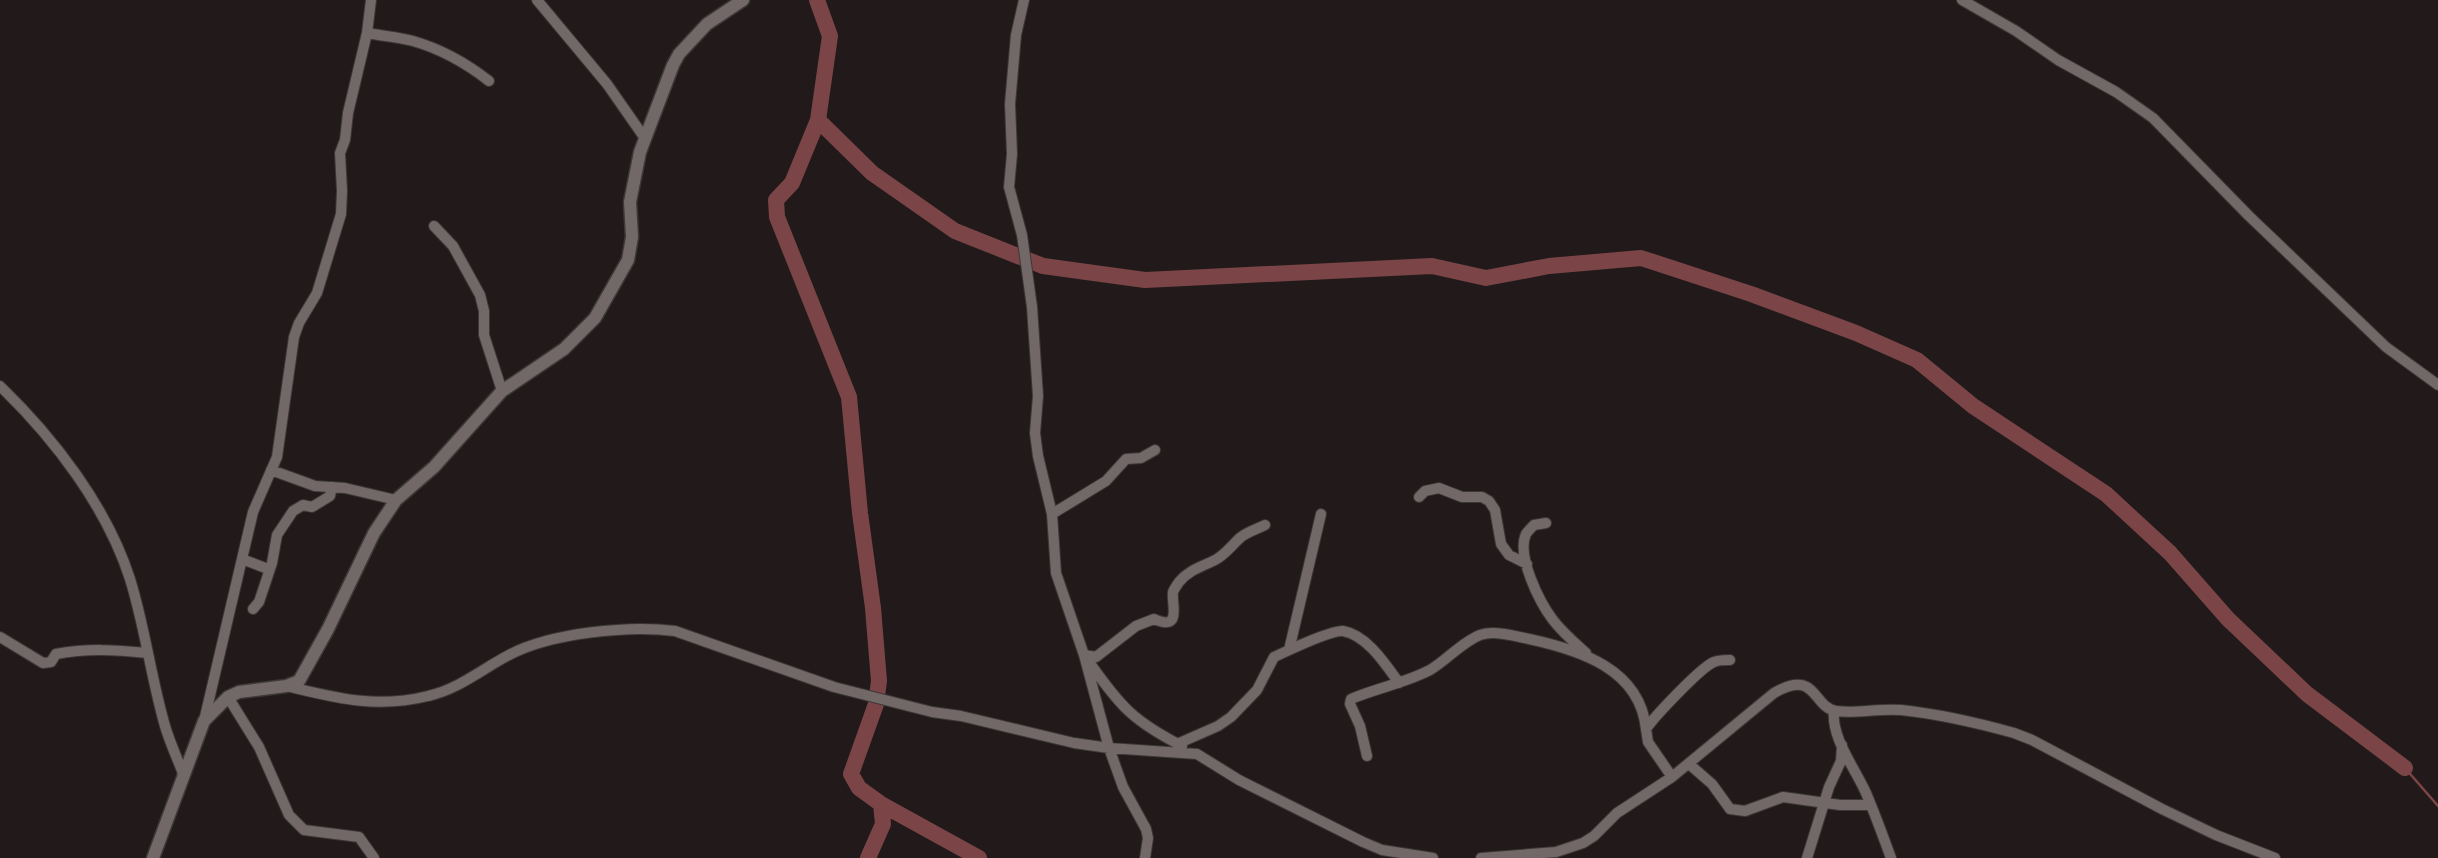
<svg xmlns="http://www.w3.org/2000/svg" width="2438" height="858" viewBox="0 0 2438 858" font-family="'Open Sans',sans-serif">
	<rect width="100%" height="100%" fill="#221a1a"/>
	<g fill="none" stroke-linecap="round" stroke-linejoin="round">
		<path stroke="#7b4547" stroke-width="2.5" d="M 2405,768 L 2438,806"/>
		<path stroke="#7b4547" stroke-width="16" d="M 817,0 L 830,36 L 818,120 L 792,183 L 776,200 L 777,217 L 849,397 L 860,513 L 873,608 L 879,681 L 876,704 L 851,774 L 859,788 L 881,804 L 883,824 L 868,858
			M 818,120 L 872,173 L 955,231 L 1043,266 L 1145,280 L 1432,266 L 1486,278 L 1549,266 L 1641,258 L 1751,294 L 1856,333 L 1917,360 L 1973,406 L 2106,494 L 2170,553 L 2228,619 L 2307,694 L 2405,768
			M 881,804 L 979,858"/>
		<g stroke="#3d3737" stroke-width="12">
			<path id="minor" d="M 537,0 L 607,84 L 644,137
				M 1024,0 L 1016,35 L 1010,104 L 1012,154 L 1009,187 L 1022,235 L 1032,307 L 1038,396 L 1035,433 L 1038,456 L 1052,514 L 1056,573 L 1084,655 L 1109,748 L 1123,787 L 1146,829 L 1148,838 L 1145,858
				M 1962,0 L 2016,31 L 2058,60 L 2116,92 L 2153,118 L 2249,216 L 2386,347 L 2438,385
				M 367,33 C 382,36 399,37 413,41 C 441,49 466,63 489,81
				M 434,226 L 453,246 L 480,295 L 484,311 L 484,335 L 502,391
				M 0,386 C 54,438 107,507 130,579 C 145,627 151,678 165,726 C 170,743 178,760 184,776
				M 271,470 L 315,486 L 345,488 L 396,500
				M 1419,497 L 1425,491 L 1439,488 L 1462,497 L 1482,497 L 1489,501 L 1495,510 L 1501,544 L 1509,555 L 1527,564
				M 1052,514 L 1106,481 L 1126,459 L 1141,458 L 1155,450
				M 1546,523 L 1534,525 C 1532,527 1528,531 1526,534 C 1516,556 1540,603 1553,620 C 1563,633 1575,643 1586,653
				M 242,559 L 268,569
				M 253,609 L 259,602 L 272,563 L 277,535 L 293,511 L 303,505 L 312,507 L 330,496 L 332,487
				M 0,637 L 43,663 L 51,662 L 56,654 C 88,648 116,650 148,653
				M 1289,650 L 1321,514
				M 1084,655 L 1096,657 L 1136,626 L 1154,619 C 1183,632 1171,603 1173,592 C 1174,589 1177,585 1179,582 C 1189,570 1201,567 1215,560 C 1225,555 1232,545 1241,537 C 1247,532 1257,529 1265,525
				M 1089,662 C 1120,706 1133,721 1182,746
				M 286,686 C 337,698 376,709 428,696 C 459,689 482,669 509,655 C 550,633 629,625 675,631 L 834,687 L 932,712 L 961,716 L 1074,743 L 1109,748 L 1197,754 L 1239,780 L 1363,842 L 1382,850 L 1433,858
				M 228,697 L 259,747 L 289,815 L 304,830 L 359,837 L 374,858
				M 1834,711 C 1831,738 1855,768 1866,793 C 1875,814 1883,836 1891,858
				M 204,721 L 253,512 L 277,457 L 294,337 L 299,323 L 317,293 L 341,214 L 342,191 L 340,153 L 345,140 L 348,113 L 367,33 L 371,0
				M 1177,744 L 1218,726 L 1231,717 L 1257,690 L 1274,657 C 1287,651 1330,630 1343,631 C 1367,635 1386,665 1399,683
				M 1367,756 L 1360,726 L 1350,704 L 1351,699 C 1377,688 1405,683 1430,670 C 1447,660 1462,642 1480,635 C 1495,630 1514,636 1529,639 C 1580,650 1640,669 1646,729
				M 1689,764 L 1712,784 L 1730,809 L 1745,811 L 1783,797 L 1840,805 L 1871,805
				M 1672,777 L 1648,742 L 1646,729 C 1654,717 1701,667 1714,662 C 1718,660 1725,660 1730,660
				M 1481,858 L 1556,852 L 1583,843 L 1594,836 L 1617,813 L 1672,777 L 1774,693 C 1817,668 1812,707 1836,711 C 1855,714 1880,708 1901,710 C 1939,714 1978,723 2014,733 L 2032,740 L 2162,809 L 2216,835 L 2275,858
				M 1807,858 L 1829,787 L 1841,761 L 1842,745"/>
		</g>
		<g stroke="#3d3737" stroke-width="15">
			<path id="tertiary" d="M 153,858 L 204,721 L 228,697 L 239,692 L 286,686 L 299,681 L 328,629 L 374,533 L 396,500 L 434,467 L 502,391 L 564,349 L 595,318 L 628,260 L 632,237 L 630,202 L 640,152 L 673,65 L 679,54 L 707,24 L 743,0"/>
		</g>
		<use href="#minor" stroke="#726868" stroke-width="10"/>
		<use href="#tertiary" stroke="#726868" stroke-width="12"/>
	</g>
</svg>
